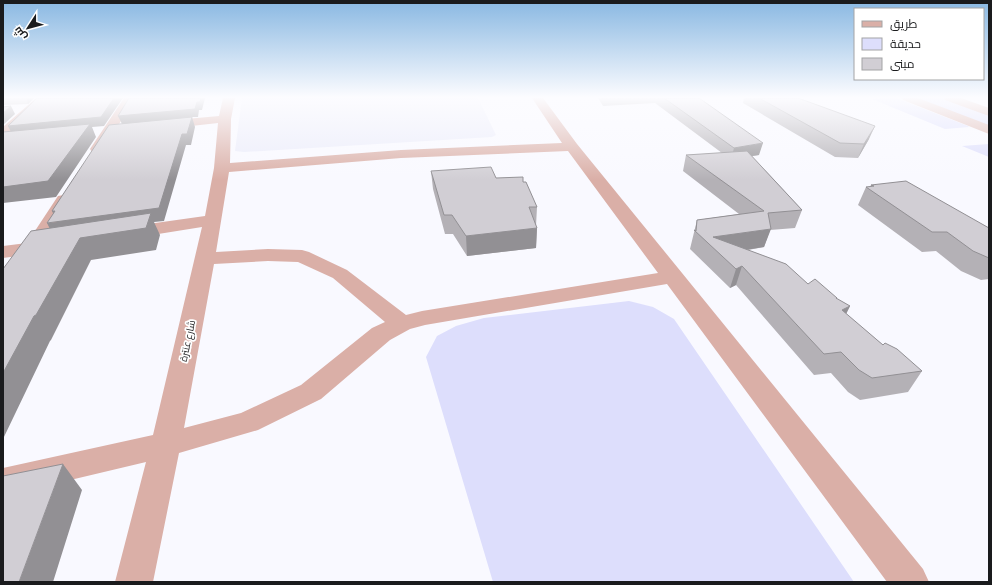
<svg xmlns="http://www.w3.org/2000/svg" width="992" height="585" viewBox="0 0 992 585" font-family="Signika,Cairo,sans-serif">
	<rect width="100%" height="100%" fill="#f9f9ff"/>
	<path fill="#ebecfa" d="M 242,98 L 478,98 L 496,135 L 492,137 L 244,152 L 235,151 Z"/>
	<path fill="#dddefc" d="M 896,98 L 968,126 L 969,127 L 945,129 L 872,99 Z
		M 907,98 L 949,98 L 989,112 L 989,130 Z
		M 989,144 L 989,157 L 962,146 Z
		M 629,301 L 653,307 L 674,319 L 854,582 L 493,582 L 426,357 L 437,336 L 456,326 L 484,318 Z"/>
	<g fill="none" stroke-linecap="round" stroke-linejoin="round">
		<path fill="#daafa7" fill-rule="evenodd" d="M 36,98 L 48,98 L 8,137 L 3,138 L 3,127 Z
			M 124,98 L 135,98 L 102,152 L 97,153 L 92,152 L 90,149 Z
			M 223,98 L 235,98 L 231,119 L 230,163 L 401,150 L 562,143 L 532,98 L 543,98 L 577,144 L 923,569 L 929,582 L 887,582 L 667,284 L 425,325 L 410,329 L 390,340 L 321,399 L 258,430 L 179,453 L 153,582 L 115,582 L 146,462 L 3,496 L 3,468 L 153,435 L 202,227 L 127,239 L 120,237 L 118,233 L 120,229 L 127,227 L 205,216 L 214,168 L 218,123 L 164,129 L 159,128 L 158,125 L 159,122 L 164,121 L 219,116 ZM 568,151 L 658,273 L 422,311 L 406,315 L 347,270 L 309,252 L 302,250 L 268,249 L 216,252 L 229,172 L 401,158 ZM 268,261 L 298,262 L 333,278 L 385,322 L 372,328 L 301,385 L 241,413 L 184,428 L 214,264 Z
			M 902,98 L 918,98 L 989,125 L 989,134 L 903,100 Z
			M 944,98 L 961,98 L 989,108 L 989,116 L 945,100 Z
			M 64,195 L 70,196 L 72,200 L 47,241 L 50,242 L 53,246 L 50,250 L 40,252 L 11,300 L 3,302 L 3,278 L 18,256 L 3,258 L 3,246 L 27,243 L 58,196 Z"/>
	</g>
	<path fill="#b4b1b6" d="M 3,98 L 34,98 L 28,104 L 3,105 Z
		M 598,98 L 699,98 L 759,155 L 752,156 L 802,210 L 795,228 L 770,230 L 764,247 L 748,250 L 808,284 L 837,298 L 837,299 L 850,306 L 846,314 L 883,345 L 922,371 L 908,392 L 860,400 L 848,392 L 831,373 L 814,375 L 736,285 L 730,288 L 690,249 L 697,220 L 739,214 L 683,171 L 686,155 L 722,153 L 655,103 L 603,106 Z
		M 744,98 L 798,98 L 869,139 L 858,158 L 835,157 L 743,103 Z
		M 431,171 L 496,178 L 523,182 L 537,207 L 536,226 L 537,228 L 536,248 L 467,256 L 453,234 L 445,234 L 433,189 Z
		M 871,185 L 989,228 L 989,279 L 981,280 L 961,271 L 936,251 L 922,252 L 858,205 L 866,187 L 870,187 Z"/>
	<path fill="#929094" d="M 26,98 L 34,98 L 28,104 Z
		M 114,98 L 123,98 L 104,126 L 92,127 L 96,137 L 56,197 L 3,203 L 3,187 L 12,134 L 8,126 Z
		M 201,98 L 205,98 L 202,110 L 199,110 L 198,117 L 192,117 L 195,127 L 191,145 L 186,145 L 164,221 L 154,222 L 160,235 L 156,250 L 91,260 L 51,340 L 50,341 L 3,439 L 3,373 L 54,237 L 47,223 L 57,222 L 52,211 L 122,124 L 118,116 L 197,102 Z
		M 11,106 L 15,114 L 3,125 L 3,113 Z
		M 875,126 L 869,139 L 858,158 L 864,144 Z
		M 763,143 L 759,155 L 731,159 L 734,148 Z
		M 537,228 L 536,248 L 467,256 L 466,236 Z
		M 771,229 L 764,247 L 720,254 L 713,237 Z
		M 742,266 L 736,285 L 730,288 L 736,269 Z
		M 850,306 L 840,326 L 842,310 Z
		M 63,464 L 82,490 L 53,582 L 19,582 Z"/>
	<path fill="#d1ced4" stroke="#929094" d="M 37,98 L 114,98 L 101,117 L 8,126 Z
		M 129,98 L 201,98 L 200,102 L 197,102 L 195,109 L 118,116 Z
		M 664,98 L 699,98 L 763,143 L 734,148 Z
		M 759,98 L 798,98 L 875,126 L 864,144 L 840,143 Z
		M 11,106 L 3,113 L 3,107 Z
		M 192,117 L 187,134 L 182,134 L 159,208 L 47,223 L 55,211 L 52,211 L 109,125 Z
		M 90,124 L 48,181 L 3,187 L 3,132 Z
		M 747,151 L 802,210 L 768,213 L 771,229 L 713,237 L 786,264 L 808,284 L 815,279 L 837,298 L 836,298 L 850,306 L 842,310 L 883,345 L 885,343 L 897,349 L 922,371 L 872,378 L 859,370 L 841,352 L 824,354 L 742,266 L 736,269 L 694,230 L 696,231 L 697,220 L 764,211 L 686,155 Z
		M 491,167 L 496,178 L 523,177 L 523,182 L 526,182 L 537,207 L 529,207 L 537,228 L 466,236 L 452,215 L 444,215 L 431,171 Z
		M 906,181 L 989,228 L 989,258 L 973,251 L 947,232 L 932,232 L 866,187 L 874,186 L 871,185 Z
		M 151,213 L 146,228 L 80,238 L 36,315 L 34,316 L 3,373 L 3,269 L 31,231 Z
		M 63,464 L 19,582 L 3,582 L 3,476 Z"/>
	<linearGradient id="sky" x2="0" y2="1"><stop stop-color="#89b8e2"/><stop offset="0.54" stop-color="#fcfcff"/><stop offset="1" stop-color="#fcfcff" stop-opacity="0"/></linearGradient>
	<rect width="992" height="180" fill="url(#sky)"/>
	<g text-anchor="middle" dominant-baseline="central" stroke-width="3.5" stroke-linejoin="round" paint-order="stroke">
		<g font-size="10" fill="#1a1b1d" stroke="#fff">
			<text transform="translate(188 341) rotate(-78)">شارع عنترة</text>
		</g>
	</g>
	<rect width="992" height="585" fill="none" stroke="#1a1b1d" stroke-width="8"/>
	<rect x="854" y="8" width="130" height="72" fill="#ffffff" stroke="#a3a4a5"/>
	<rect x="862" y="21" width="20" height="6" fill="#daafa7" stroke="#a3a4a5"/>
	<text x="890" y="28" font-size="12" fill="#1a1b1d">طريق</text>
	<rect x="862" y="38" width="20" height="12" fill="#dddefc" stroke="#a3a4a5"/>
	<text x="890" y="48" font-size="12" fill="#1a1b1d">حديقة</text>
	<rect x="862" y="58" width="20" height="12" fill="#d1ced4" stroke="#a3a4a5"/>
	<text x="890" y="68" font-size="12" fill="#1a1b1d">مبنى</text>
	<g transform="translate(28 28) rotate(234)" stroke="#ffffff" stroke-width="3" paint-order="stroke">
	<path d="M0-3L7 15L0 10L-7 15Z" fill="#1a1b1d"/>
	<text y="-6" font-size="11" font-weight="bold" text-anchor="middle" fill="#1a1b1d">ش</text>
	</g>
</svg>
